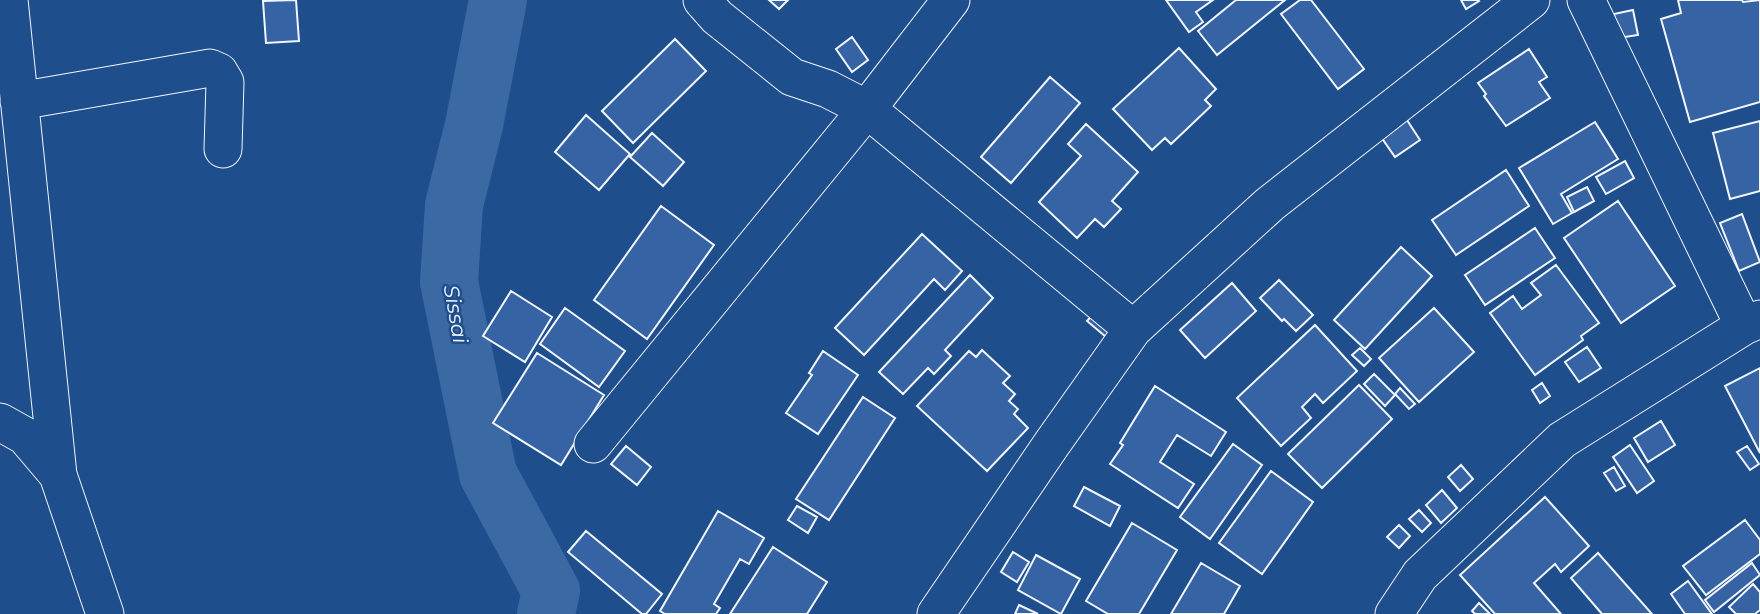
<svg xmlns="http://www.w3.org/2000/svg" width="1760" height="614" viewBox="0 0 1760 614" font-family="Montserrat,sans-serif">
	<rect width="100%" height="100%" fill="#1f4e8c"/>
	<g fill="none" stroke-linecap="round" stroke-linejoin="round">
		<path stroke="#3b69a3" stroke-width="58" d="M 498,0 L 474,125 L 454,205 L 449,282 L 488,474 L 551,591 L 546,614"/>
	</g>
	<path fill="#3563a3" stroke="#f2f6ff" stroke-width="2" d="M 296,0 L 299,41 L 266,43 L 263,1 Z
		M 769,0 L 788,0 L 779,9 Z
		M 1166,0 L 1213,0 L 1196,12 L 1203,22 L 1189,32 Z
		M 1236,0 L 1285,0 L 1217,55 L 1198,31 Z
		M 1300,0 L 1311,0 L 1364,69 L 1338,89 L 1281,14 Z
		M 1461,0 L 1478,0 L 1479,1 L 1466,9 Z
		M 1678,0 L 1742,0 L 1743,2 L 1760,0 L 1760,102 L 1690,122 L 1661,19 L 1681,13 Z
		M 1633,10 L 1638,35 L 1618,38 L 1614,14 Z
		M 852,37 L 868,60 L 852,72 L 836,49 Z
		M 675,39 L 706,71 L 633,143 L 602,111 Z
		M 1179,48 L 1216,89 L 1205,100 L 1211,106 L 1171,144 L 1165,138 L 1152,150 L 1113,109 Z
		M 1529,49 L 1547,77 L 1539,82 L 1550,98 L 1506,126 L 1484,96 L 1486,94 L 1478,83 Z
		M 1050,77 L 1080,103 L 1011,183 L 981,157 Z
		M 586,115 L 630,154 L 599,190 L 555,152 Z
		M 1405,117 L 1420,140 L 1395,157 L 1379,134 Z
		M 1760,121 L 1760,191 L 1730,199 L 1713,133 Z
		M 1595,122 L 1618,159 L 1561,194 L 1572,213 L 1553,224 L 1519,168 Z
		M 1086,124 L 1138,172 L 1112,201 L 1121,209 L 1104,227 L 1095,219 L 1077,238 L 1039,202 L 1081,156 L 1068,144 Z
		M 652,133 L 684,162 L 663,186 L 630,157 Z
		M 1625,161 L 1634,178 L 1606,194 L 1596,177 Z
		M 1506,170 L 1529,206 L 1456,255 L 1432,220 Z
		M 1587,187 L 1594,201 L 1574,212 L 1567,197 Z
		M 1618,201 L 1675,286 L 1621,323 L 1564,238 Z
		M 661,206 L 714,245 L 647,339 L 594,300 Z
		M 1742,214 L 1760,262 L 1739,271 L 1720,223 Z
		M 1535,228 L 1555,258 L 1485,305 L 1465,275 Z
		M 922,234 L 962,271 L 945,290 L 934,279 L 864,355 L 835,328 Z
		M 1401,247 L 1432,276 L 1365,349 L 1334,320 Z
		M 1556,265 L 1599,323 L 1581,336 L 1583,340 L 1535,375 L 1490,313 L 1513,296 L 1522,309 L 1541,295 L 1531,283 Z
		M 970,275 L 993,298 L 945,350 L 951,356 L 934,374 L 928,368 L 903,394 L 879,372 Z
		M 1279,280 L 1313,315 L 1296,331 L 1284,319 L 1282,321 L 1260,298 Z
		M 1232,283 L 1256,311 L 1205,358 L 1180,330 Z
		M 511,291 L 552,317 L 525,362 L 483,336 Z
		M 565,308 L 625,351 L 599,387 L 540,344 Z
		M 1099,308 L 1112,342 L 1087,321 Z
		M 1434,308 L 1474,352 L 1419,402 L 1379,358 Z
		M 1315,325 L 1357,371 L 1323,403 L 1315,394 L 1302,407 L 1311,418 L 1281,446 L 1237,398 Z
		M 1587,347 L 1601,368 L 1579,382 L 1565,362 Z
		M 1360,348 L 1371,359 L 1364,366 L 1352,355 Z
		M 982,350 L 1010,376 L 1003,383 L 1015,394 L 1009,401 L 1018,409 L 1014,414 L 1028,428 L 987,471 L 917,406 L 969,351 L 976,357 Z
		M 823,351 L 858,375 L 818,434 L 786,413 L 812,375 L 809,373 Z
		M 537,353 L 604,395 L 561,465 L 493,423 Z
		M 1760,368 L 1760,453 L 1725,386 Z
		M 1374,374 L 1395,395 L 1385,406 L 1364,384 Z
		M 1542,383 L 1550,396 L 1540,403 L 1532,390 Z
		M 1359,385 L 1392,419 L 1322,488 L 1288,454 Z
		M 1155,386 L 1226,432 L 1211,456 L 1177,435 L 1160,462 L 1194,484 L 1178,508 L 1110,464 L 1123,445 L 1120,443 Z
		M 1400,388 L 1415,404 L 1409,409 L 1395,394 Z
		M 863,397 L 895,418 L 829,520 L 796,499 Z
		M 1661,421 L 1675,445 L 1648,462 L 1634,438 Z
		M 1233,444 L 1262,465 L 1210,539 L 1180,517 Z
		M 1630,445 L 1654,481 L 1637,493 L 1613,457 Z
		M 626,446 L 651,467 L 637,485 L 611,464 Z
		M 1747,446 L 1759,464 L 1750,470 L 1737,452 Z
		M 1461,465 L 1473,479 L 1460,491 L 1448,477 Z
		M 1614,467 L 1625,486 L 1616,491 L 1604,473 Z
		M 1271,471 L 1313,502 L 1262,574 L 1219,543 Z
		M 1084,487 L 1120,506 L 1110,526 L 1074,506 Z
		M 1442,490 L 1457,508 L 1441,523 L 1426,505 Z
		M 1545,497 L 1589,546 L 1561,572 L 1555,564 L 1534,583 L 1561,614 L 1495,614 L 1460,575 Z
		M 797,506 L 817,517 L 808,533 L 788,520 Z
		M 1419,510 L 1431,523 L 1422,532 L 1409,519 Z
		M 718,511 L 764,538 L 749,564 L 740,559 L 714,604 L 720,608 L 716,614 L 665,614 L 660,611 Z
		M 1745,520 L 1760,540 L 1760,554 L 1706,595 L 1683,566 Z
		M 1132,523 L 1177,550 L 1139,614 L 1108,614 L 1086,601 Z
		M 1399,525 L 1410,536 L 1399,548 L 1387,537 Z
		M 586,531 L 662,594 L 646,614 L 642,614 L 568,552 Z
		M 773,547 L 827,582 L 807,614 L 730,614 Z
		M 1013,552 L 1029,562 L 1017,582 L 1001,572 Z
		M 1598,553 L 1652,614 L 1602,614 L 1571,578 Z
		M 1036,555 L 1080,579 L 1061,614 L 1018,590 Z
		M 1201,563 L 1240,586 L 1224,614 L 1171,614 Z
		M 1752,563 L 1760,575 L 1714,612 L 1705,600 Z
		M 1688,581 L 1712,614 L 1685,614 L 1671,594 Z
		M 1753,584 L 1760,592 L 1760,610 L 1755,614 L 1736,614 L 1729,607 Z
		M 1479,603 L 1490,614 L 1475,614 L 1472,611 Z
		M 1019,605 L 1038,614 L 1015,614 Z"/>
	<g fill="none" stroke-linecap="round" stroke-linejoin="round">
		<g stroke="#f2f6ff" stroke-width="39">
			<path id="minor" d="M 9,0 L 58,475
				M 702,0 L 717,17 L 792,77 L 828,89 L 867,109 L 1133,329
				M 1586,0 L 1744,326
				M 19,101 L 210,68 L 219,72 L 225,82 L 223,149
				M 0,422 L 25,436 L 58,475 L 105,614
				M 593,444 L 867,109 L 951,0
				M 936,614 L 1051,445 L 1133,329 L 1270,204 L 1531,0
				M 1394,614 L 1420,575 L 1562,440 L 1744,326 L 1760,319"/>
		</g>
		<use href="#minor" stroke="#1f4e8c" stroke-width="37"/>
	</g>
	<g text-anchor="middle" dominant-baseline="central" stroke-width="5" stroke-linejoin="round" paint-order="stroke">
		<g font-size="21" font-style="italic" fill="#f2f6ff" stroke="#1f4e8c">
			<text transform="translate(456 314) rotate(80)">Sissai</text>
		</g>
	</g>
</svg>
